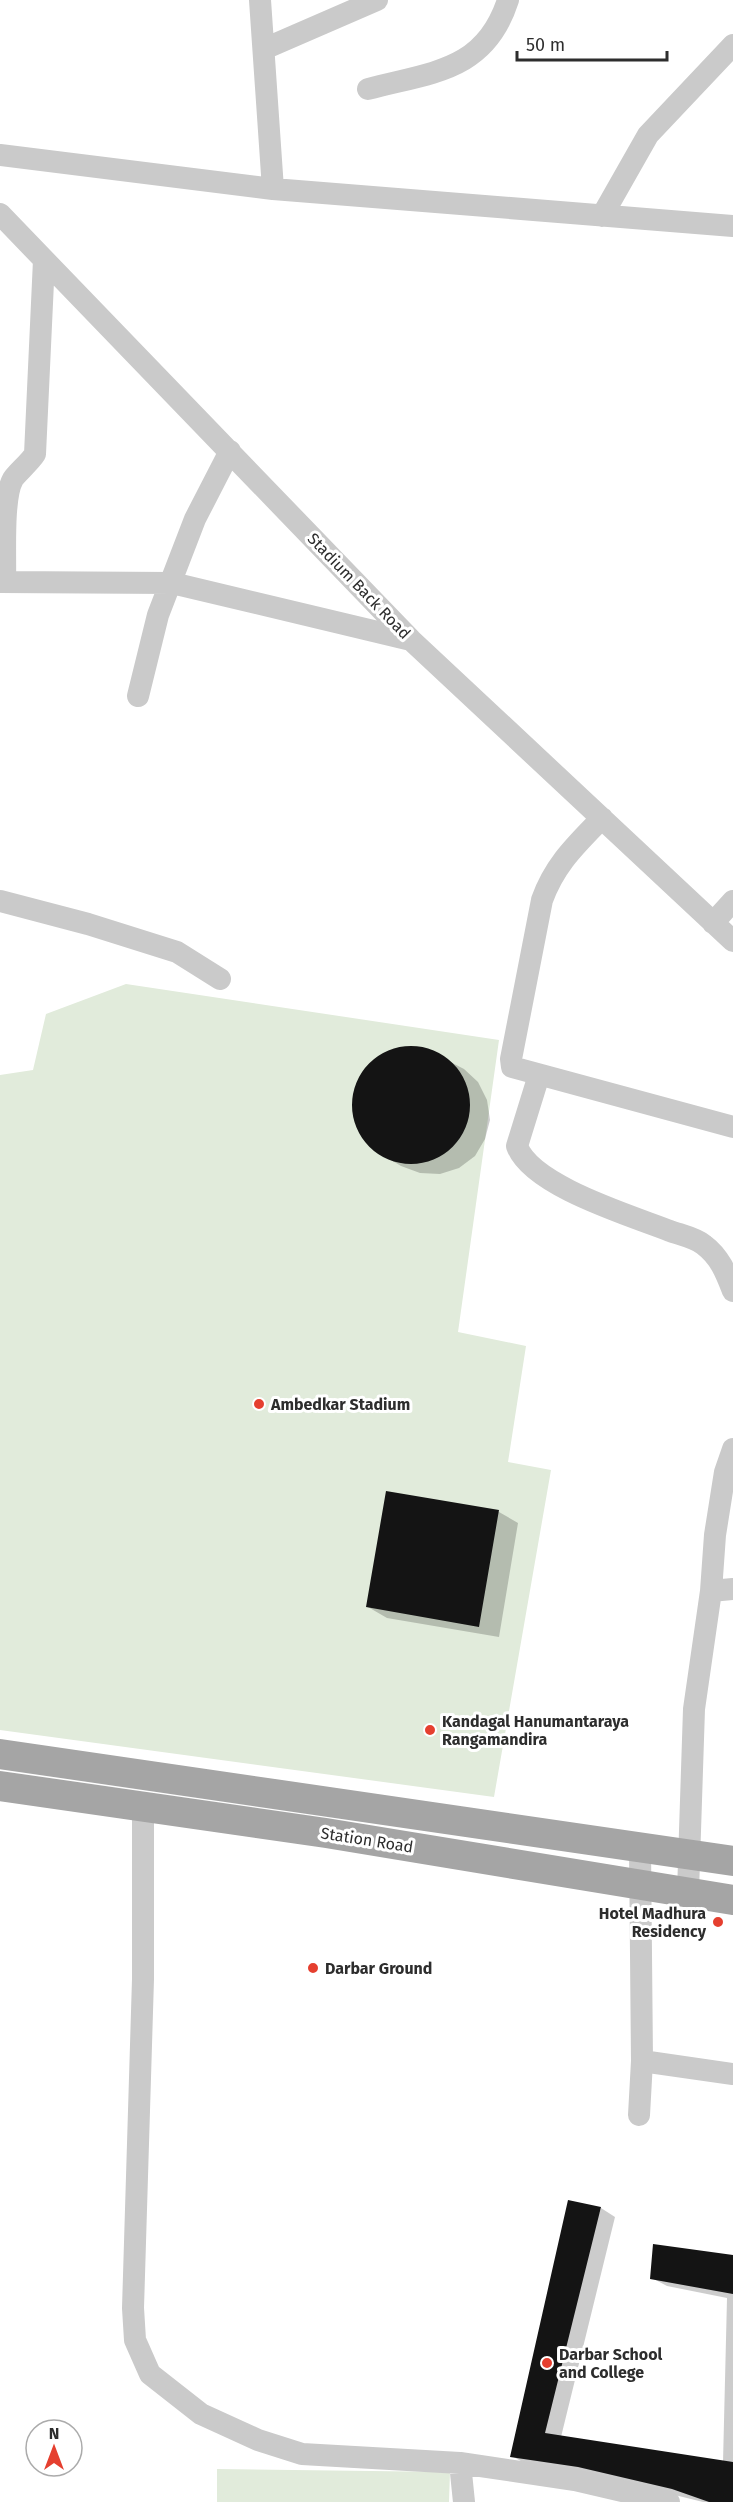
<svg xmlns="http://www.w3.org/2000/svg" width="733" height="2502" viewBox="0 0 733 2502" font-family="'Fira Sans',sans-serif">
	<rect width="100%" height="100%" fill="#fff"/>
	<path fill="#e1ebdb" d="M 126,984 L 499,1040 L 458,1332 L 526,1346 L 508,1462 L 551,1470 L 494,1797 L 0,1730 L 0,1075 L 33,1070 L 46,1014 Z
		M 217,2469 L 450,2472 L 449,2502 L 217,2502 Z"/>
	<path fill="#0003" d="M 409,1048 L 427,1050 L 464,1069 L 478,1082 L 487,1100 L 490,1120 L 485,1139 L 475,1156 L 459,1168 L 440,1174 L 420,1173 L 401,1166 L 381,1154 L 366,1141 L 356,1124 L 353,1106 L 356,1089 L 363,1072 L 376,1060 L 392,1051 Z
		M 387,1493 L 499,1512 L 518,1523 L 499,1637 L 387,1618 L 368,1607 Z
		M 601,2208 L 615,2217 L 561,2437 L 723,2462 L 727,2298 L 667,2286 L 652,2278 L 733,2256 L 733,2502 L 703,2502 L 594,2475 L 526,2464 L 512,2456 Z"/>
	<path fill="#141414" d="M352 1105a59 59 0 1 1 118 0a59 59 0 1 1-118 0Z
		M 386,1491 L 499,1510 L 479,1627 L 366,1607 Z
		M 568,2200 L 601,2207 L 545,2433 L 733,2462 L 733,2502 L 709,2502 L 672,2489 L 578,2467 L 510,2457 Z
		M 653,2244 L 733,2255 L 733,2294 L 650,2279 Z"/>
	<g fill="none" stroke-linecap="round" stroke-linejoin="round">
		<path stroke="#cacaca" stroke-width="22" d="M 260,0 L 273,189
			M 264,49 L 377,0
			M 368,89 C 431,72 485,72 508,0
			M 0,155 L 273,189 L 733,226
			M 0,214 L 411,640 L 733,941
			M 602,216 L 648,135 L 733,45
			M 0,582 L 172,583 L 411,640
			M 5,582 C 6,557 2,498 13,479 C 16,474 30,462 35,454 L 44,260
			M 138,696 L 158,615 L 195,519 L 230,451
			M 602,818 C 576,845 555,864 542,900 L 511,1059 L 512,1067 L 733,1127
			M 0,901 L 88,924 L 177,952 L 220,979
			M 713,923 L 733,901
			M 539,1075 L 517,1146 C 531,1186 632,1216 670,1231 C 681,1235 696,1238 704,1245 C 720,1257 726,1273 733,1291
			M 711,1591 L 733,1589
			M 143,1807 L 143,1979 L 133,2308 L 135,2340 L 150,2374 L 201,2414 L 258,2440 L 302,2454 L 460,2463 L 575,2480 L 669,2502
			M 688,1892 L 694,1709 L 711,1591 L 715,1535 L 725,1472 L 733,1449
			M 642,2061 L 733,2074
			M 639,2115 L 642,2061 L 640,1847
			M 460,2463 L 464,2502"/>
		<path stroke="#a5a5a5" stroke-width="30" d="M 0,1754 L 733,1861
			M 0,1786 L 326,1833 L 733,1900"/>
	</g>
	<g fill="#e53f2f" stroke="#fff" stroke-width="2">
		<circle cx="259" cy="1404" r="6"/>
		<circle cx="430" cy="1730" r="6"/>
		<circle cx="718" cy="1922" r="6"/>
		<circle cx="313" cy="1968" r="6"/>
		<circle cx="547" cy="2363" r="6"/>
	</g>
	<g text-anchor="middle" dominant-baseline="central" stroke-width="6" stroke-linejoin="round" paint-order="stroke">
		<g font-size="16" fill="#2d2d2d" stroke="#fff">
			<text transform="translate(359 586) rotate(46)">Stadium Back Road</text>
			<text transform="translate(367 1840) rotate(9)">Station Road</text>
		</g>
		<g font-size="16" font-weight="bold" fill="#2d2d2d" stroke="#fff" text-anchor="start">
			<text x="271" y="1404">Ambedkar Stadium</text>
			<text x="442" y="1721">Kandagal Hanumantaraya<tspan x="442" dy="18">Rangamandira</tspan></text>
			<text x="706" y="1913" text-anchor="end">Hotel Madhura<tspan x="706" dy="18">Residency</tspan></text>
			<text x="325" y="1968">Darbar Ground</text>
			<text x="559" y="2354">Darbar School<tspan x="559" dy="18">and College</tspan></text>
		</g>
	</g>
	<g transform="translate(54 2448)"><circle r="28" fill="#ffffff" stroke="#ababab" stroke-width="1.5"/>
	<path d="M0-4.5L10 22L0 15L-10 22Z" fill="#e53f2f"/>
	<text y="-9" font-size="16" font-weight="bold" text-anchor="middle" fill="#2d2d2d">N</text>
	</g>
	<path d="M517 51v9h150v-9" fill="none" stroke="#2d2d2d" stroke-width="3"/>
	<text x="526" y="51" font-size="18" fill="#2d2d2d" stroke="#ffffff" stroke-width="4.5" paint-order="stroke">50 m</text>
</svg>
